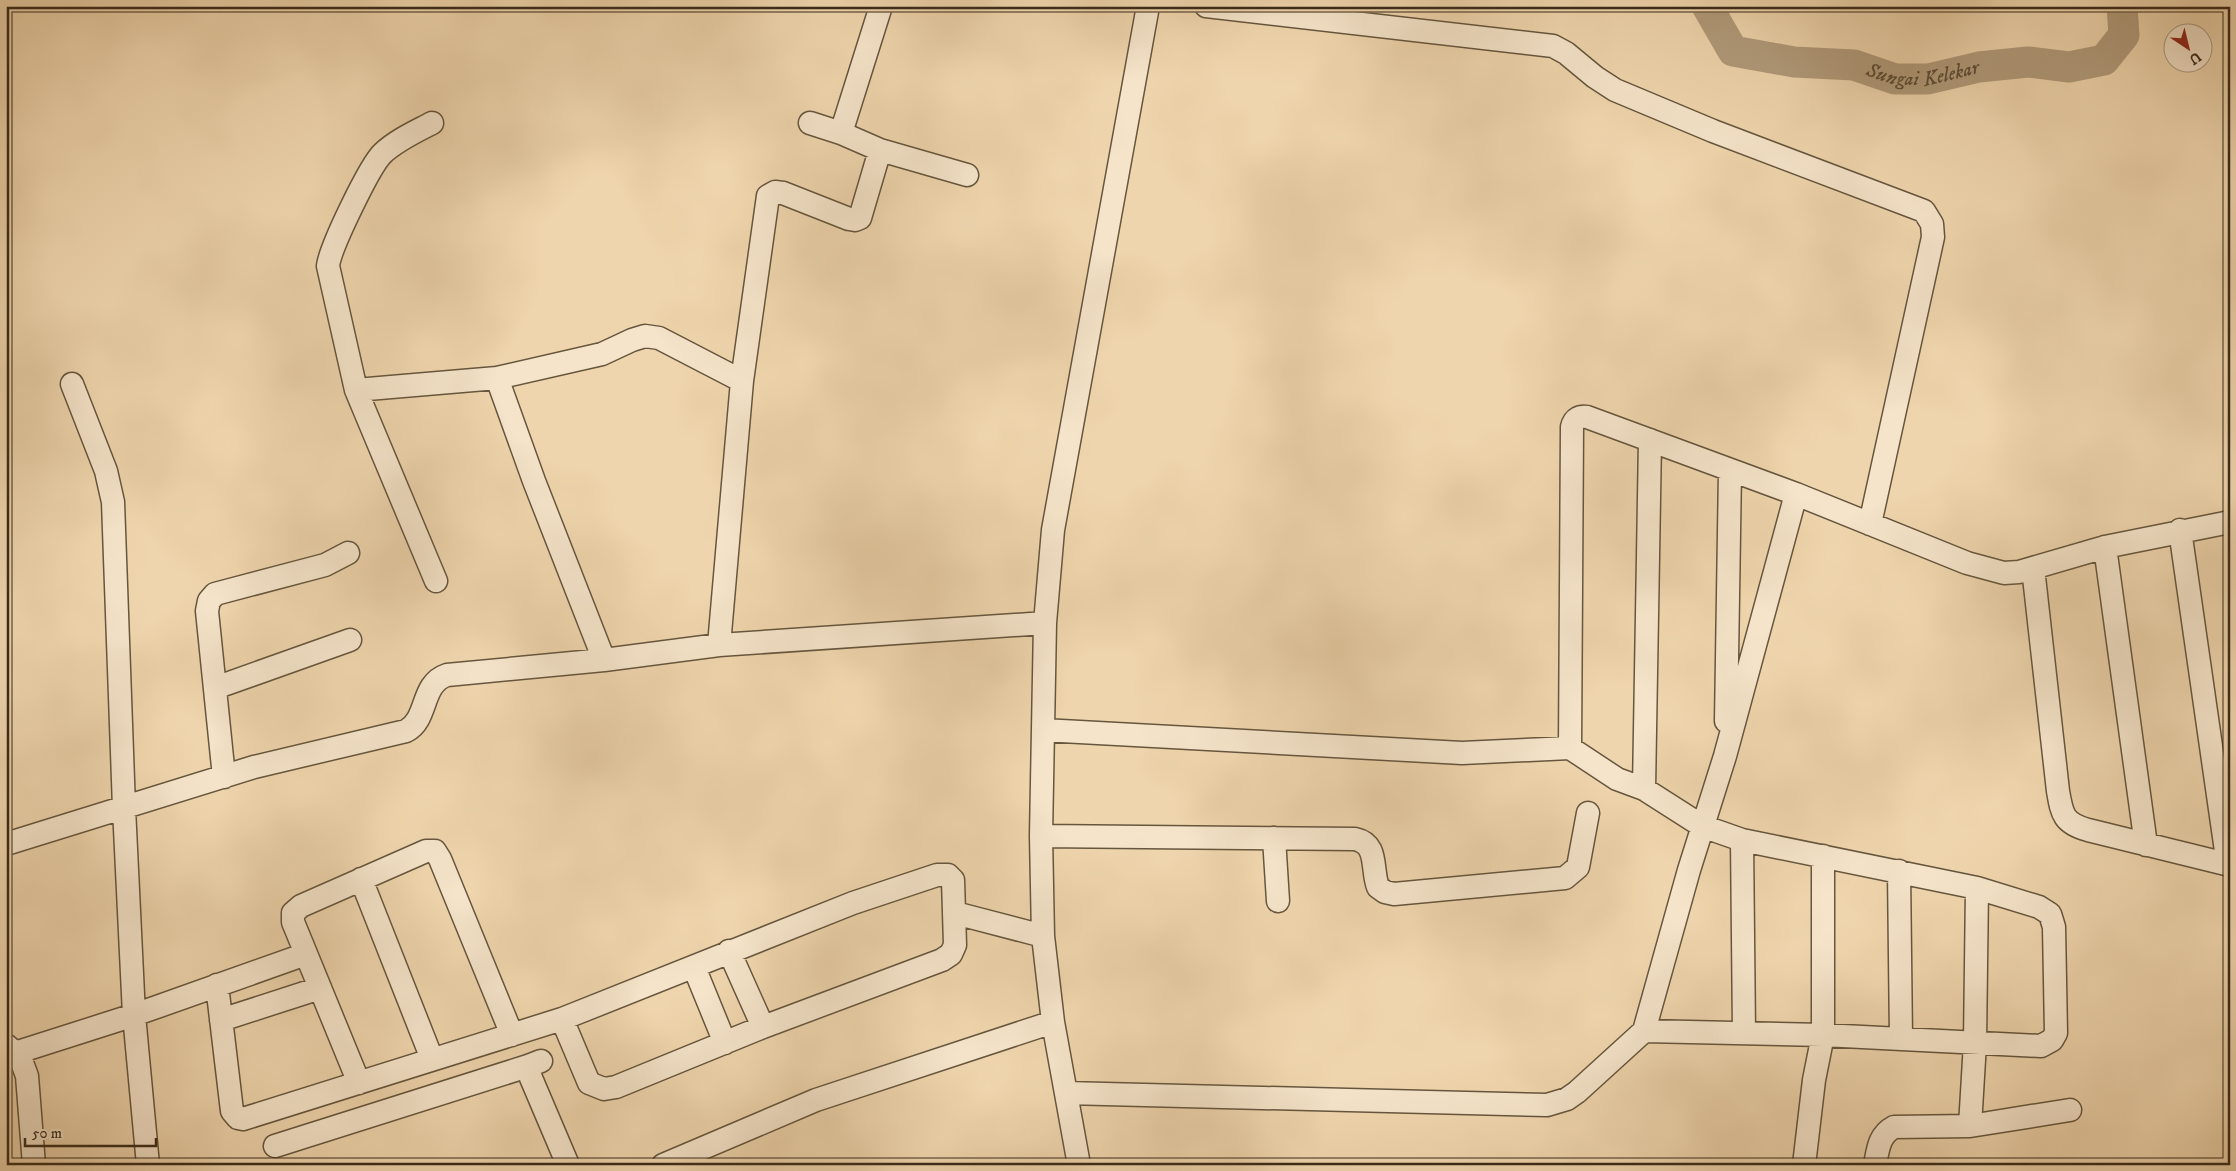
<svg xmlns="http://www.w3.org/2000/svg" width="2236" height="1171" viewBox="0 0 2236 1171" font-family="'IM FELL DW Pica',serif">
	<rect width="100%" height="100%" fill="#efd5ad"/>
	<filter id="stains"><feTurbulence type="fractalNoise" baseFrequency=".004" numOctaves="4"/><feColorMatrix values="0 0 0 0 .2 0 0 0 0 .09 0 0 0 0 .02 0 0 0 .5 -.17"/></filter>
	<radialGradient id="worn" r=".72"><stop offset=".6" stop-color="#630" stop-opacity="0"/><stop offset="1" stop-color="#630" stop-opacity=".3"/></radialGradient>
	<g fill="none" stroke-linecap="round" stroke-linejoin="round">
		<path stroke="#b19b7b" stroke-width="31" id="s1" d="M 1707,6 L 1733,51 L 1794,62 L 1854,65 L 1895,79 L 1928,79 L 1979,67 L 2028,62 L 2069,67 L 2104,60 L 2124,35 L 2122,6"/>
		<g stroke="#66563e" stroke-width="25">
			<path id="minor" d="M 1206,6 L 1553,46 L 1566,53 L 1595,77 L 1615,90 L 1713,131 L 1924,211 L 1932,224 L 1933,237 L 1870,524
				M 432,123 C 415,132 397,140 383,153 C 370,165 330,248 328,266 L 356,390 L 436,581
				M 810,123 L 841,133
				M 880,150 L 967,175
				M 497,378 L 534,481 L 604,660
				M 72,384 L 106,471 L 113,502 L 124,808 L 134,1015 L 148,1165
				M 356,390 L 497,378 L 602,354 L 632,340 L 645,336 L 659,338 L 742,381
				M 2180,530 L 2228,865
				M 2105,547 L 2146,845
				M 2033,568 L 2058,791 C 2062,814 2063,823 2088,830 L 2230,865
				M 719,645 L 742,381 L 768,196 L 775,192 L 783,193 L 849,219 L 855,220 L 860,218 L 880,150 L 841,133 L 881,6
				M 215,688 L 350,640
				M 1726,721 L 1730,470
				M 1043,730 L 1462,753 L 1570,748 L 1617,779 L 1644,789 L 1702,826 L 1742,840 L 1977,888 L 2039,907 L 2050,914 L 2054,927 L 2056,1033 L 2052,1040 L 2041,1046 L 1823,1035 L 1644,1031 L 1577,1092 L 1567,1099 L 1547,1105 L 1066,1093
				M 1570,748 L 1572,427 C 1574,418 1580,416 1587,417 L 1796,494 L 1967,563 L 2004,573 L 2019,572 L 2105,547 L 2230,522
				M 224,777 L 207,611 L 209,601 L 215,594 L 325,565 L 348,553
				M 1644,789 L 1650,440
				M 1041,836 L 1355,839 C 1379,844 1371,869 1378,887 L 1385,892 L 1394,894 L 1565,878 L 1578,867 L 1588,813
				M 1274,838 L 1278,901
				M 1742,840 L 1744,1033
				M 6,844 L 254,767 L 406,731 C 429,719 420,684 447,675 L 604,660 L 719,645 L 1045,623
				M 1899,871 L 1901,1039
				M 361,879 L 432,1059
				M 955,913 L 1043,936
				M 729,951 L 763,1027
				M 694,967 L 725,1043
				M 217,985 L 232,1111 L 238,1118 L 243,1119 L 562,1019 L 853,903 L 937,875 L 948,875 L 953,880 L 955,945 L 951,954 L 942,960 L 763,1027 L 616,1087 L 604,1089 L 589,1083 L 562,1019
				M 221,1020 L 320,988
				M 1644,1031 L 1689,870 L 1725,756 L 1796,494
				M 6,1045 L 20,1057 L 27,1076 L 34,1165
				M 15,1053 L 134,1015 L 306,954
				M 541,1061 L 528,1066 L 531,1078 L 568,1165
				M 359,1083 L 293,922 L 293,913 L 301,906 L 426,851 L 435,851 L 440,859 L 512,1035
				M 1970,1126 L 1975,1043 L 1977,888
				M 275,1146 L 528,1066
				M 663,1165 L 816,1100 L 1053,1022
				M 1079,1165 L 1053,1022 L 1043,936 L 1041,836 L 1045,623 L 1053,530 L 1148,6
				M 1804,1165 L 1814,1080 L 1823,1035 L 1823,856
				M 1875,1165 C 1878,1149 1879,1135 1894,1127 L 1970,1126 L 2070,1110"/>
		</g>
		<use href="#minor" stroke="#f5e4ca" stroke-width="22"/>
	</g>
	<g text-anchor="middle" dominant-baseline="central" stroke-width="5" stroke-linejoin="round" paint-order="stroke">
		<g font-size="20" font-style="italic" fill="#5d4d36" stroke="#f5e4ca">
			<text stroke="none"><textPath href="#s1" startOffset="245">Sungai Kelekar</textPath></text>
		</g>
	</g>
	<rect width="2236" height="1171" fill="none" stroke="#efd5ad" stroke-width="25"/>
	<rect x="8" y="8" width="2221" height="1156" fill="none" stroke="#392b19" stroke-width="2.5"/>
	<rect x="12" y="12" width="2211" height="1146" fill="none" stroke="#392b19"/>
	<g transform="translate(2188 48) rotate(145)"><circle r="24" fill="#f5e4ca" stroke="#aa9a83"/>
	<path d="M0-4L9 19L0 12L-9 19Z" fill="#8f2418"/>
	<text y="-8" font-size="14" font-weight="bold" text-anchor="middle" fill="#392b19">U</text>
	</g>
	<path d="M25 1138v8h131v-8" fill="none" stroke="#392b19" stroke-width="2.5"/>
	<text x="32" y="1138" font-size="15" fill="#392b19" stroke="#f5e4ca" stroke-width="4" paint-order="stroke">50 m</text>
	<rect width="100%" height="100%" filter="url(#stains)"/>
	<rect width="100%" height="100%" fill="url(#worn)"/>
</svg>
